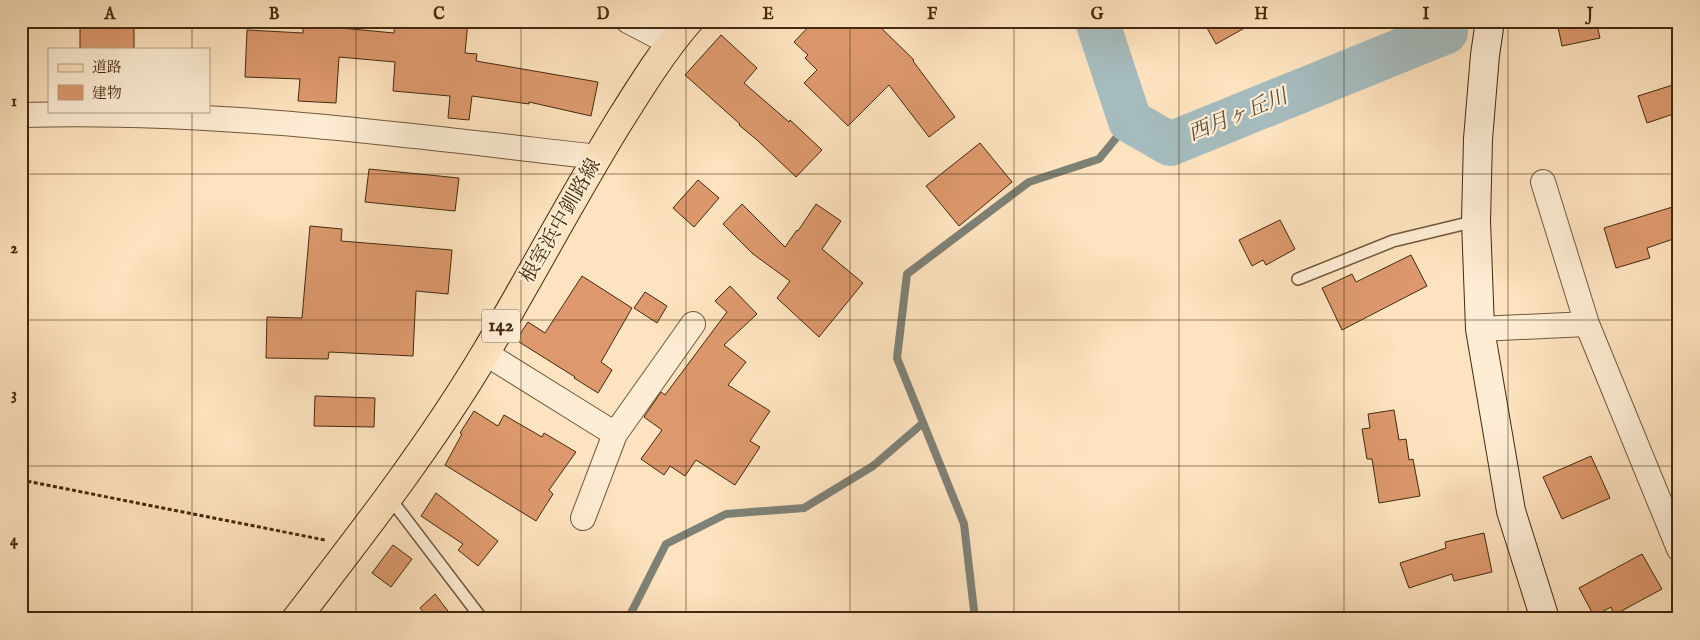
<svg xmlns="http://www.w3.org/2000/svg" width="1700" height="640" viewBox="0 0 1700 640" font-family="'IM FELL English','Noto Serif JP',serif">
	<rect width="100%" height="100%" fill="#fde3bf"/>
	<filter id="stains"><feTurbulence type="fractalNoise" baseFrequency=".004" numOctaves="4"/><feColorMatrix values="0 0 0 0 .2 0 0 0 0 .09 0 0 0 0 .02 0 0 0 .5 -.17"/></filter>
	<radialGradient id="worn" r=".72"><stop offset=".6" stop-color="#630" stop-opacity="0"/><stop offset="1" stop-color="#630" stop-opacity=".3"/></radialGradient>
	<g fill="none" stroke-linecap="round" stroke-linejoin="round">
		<path stroke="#7e8176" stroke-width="8" d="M 628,619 L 666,544 L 726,514 L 804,508 L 873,466 L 923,423
			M 975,619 L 964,524 L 897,358 L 907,274 L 1029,182 L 1099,159 L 1130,121"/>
		<path stroke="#a5bbbd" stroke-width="44" d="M 1097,21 L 1130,121 L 1170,144 L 1446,32"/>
	</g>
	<path fill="#dd996d" stroke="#44290c" d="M 80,21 L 134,23 L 134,49 L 80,49 Z
		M 303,21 L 341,21 L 341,28 L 394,33 L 395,21 L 468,21 L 465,53 L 477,54 L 476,61 L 598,82 L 591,116 L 529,102 L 529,104 L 472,96 L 469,120 L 448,118 L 450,96 L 393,91 L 395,62 L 339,57 L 336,103 L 298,101 L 300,79 L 245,77 L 247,30 L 303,33 Z
		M 814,21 L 874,21 L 914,60 L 913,61 L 955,117 L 929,137 L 889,85 L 848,126 L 804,83 L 817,70 L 805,58 L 808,55 L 794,42 Z
		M 1203,21 L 1257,21 L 1216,44 Z
		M 1586,21 L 1596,21 L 1600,38 L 1562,46 L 1558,27 Z
		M 721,35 L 757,68 L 744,83 L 789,122 L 790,120 L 822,150 L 796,177 L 757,140 L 739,125 L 740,124 L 685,75 Z
		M 1679,83 L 1679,112 L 1647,123 L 1638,96 Z
		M 980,143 L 1012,182 L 959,226 L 926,186 Z
		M 369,169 L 459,178 L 455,211 L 365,202 Z
		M 698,180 L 719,198 L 694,227 L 673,208 Z
		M 742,204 L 785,247 L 797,230 L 798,231 L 816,204 L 841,221 L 822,249 L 863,283 L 819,337 L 777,298 L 790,281 L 753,254 L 723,224 Z
		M 1679,205 L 1679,237 L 1647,248 L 1650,258 L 1616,268 L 1604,228 Z
		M 1280,220 L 1295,249 L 1266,265 L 1263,260 L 1252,266 L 1239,240 Z
		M 310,226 L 342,229 L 341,241 L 452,250 L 448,294 L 416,291 L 413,356 L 329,352 L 328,359 L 266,358 L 267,317 L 302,318 Z
		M 1411,255 L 1427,286 L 1342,330 L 1322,288 L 1352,274 L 1356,282 Z
		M 582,276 L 632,308 L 601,362 L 612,370 L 598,393 L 574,378 L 575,377 L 516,340 L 528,322 L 545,333 Z
		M 730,286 L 757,314 L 724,345 L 746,362 L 728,385 L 770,411 L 750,441 L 760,447 L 735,485 L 696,460 L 685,476 L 670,466 L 664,475 L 641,459 L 662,430 L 644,417 L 661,392 L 665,395 L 727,312 L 715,301 Z
		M 645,292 L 667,306 L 657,323 L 634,308 Z
		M 315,396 L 375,398 L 374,427 L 314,426 Z
		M 1394,410 L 1399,440 L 1406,439 L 1409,460 L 1413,459 L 1420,496 L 1379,503 L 1372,459 L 1367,459 L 1362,429 L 1370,428 L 1368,414 Z
		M 474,411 L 498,426 L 504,415 L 542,437 L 544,433 L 576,452 L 549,490 L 553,494 L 536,521 L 445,465 L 462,434 L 460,433 Z
		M 1591,456 L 1610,498 L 1562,519 L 1543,477 Z
		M 436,493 L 498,541 L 478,566 L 458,550 L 463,544 L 421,516 Z
		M 1484,533 L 1492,572 L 1454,581 L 1452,574 L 1409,588 L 1400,563 L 1446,548 L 1445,542 Z
		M 393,545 L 412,559 L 391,587 L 372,573 Z
		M 1642,554 L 1662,589 L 1614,615 L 1611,607 L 1594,616 L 1579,588 Z
		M 435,594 L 454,619 L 429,619 L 420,608 Z"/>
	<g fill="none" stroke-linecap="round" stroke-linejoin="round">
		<g stroke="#725839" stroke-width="14">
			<path id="lane" d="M 1298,279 L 1393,241 L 1476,221
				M 389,497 L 482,619"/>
		</g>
		<g stroke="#725839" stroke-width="26">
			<path id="street" d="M 628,21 L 670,43
				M 21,115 C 214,109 406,135 597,157
				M 1543,182 L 1587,324
				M 1480,329 L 1587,324 L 1679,549
				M 485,353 L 615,434
				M 583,518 L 615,434 L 693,324"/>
		</g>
		<g stroke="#44290c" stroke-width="30">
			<path id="secondary" d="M 1490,21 L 1485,55 L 1478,139 L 1476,221 L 1480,329 L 1511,511 L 1545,619"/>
		</g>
		<g stroke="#44290c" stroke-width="30">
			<path id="primary" d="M 296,619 C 363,532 430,446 486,352 C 531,276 572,198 618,123 C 640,88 662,52 689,21"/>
		</g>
		<path stroke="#44290c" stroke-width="3" stroke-dasharray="4 2.5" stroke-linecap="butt" d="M 21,480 L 325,540"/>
		<use href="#lane" stroke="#feedd5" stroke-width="11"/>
		<use href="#street" stroke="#feedd5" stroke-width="24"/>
		<use href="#secondary" stroke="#feedd5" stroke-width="28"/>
		<use href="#primary" stroke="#fde3bf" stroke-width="28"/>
	</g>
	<path fill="none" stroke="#44290c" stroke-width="1" stroke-opacity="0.55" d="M 192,21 L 192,49M 356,21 L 356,619M 521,21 L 521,619M 686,21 L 686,619M 850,21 L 850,619M 1014,21 L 1014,619M 1179,21 L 1179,619M 1344,21 L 1344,619M 1508,21 L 1508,619M 192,111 L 192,619M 21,174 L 1679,174M 21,320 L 1679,320M 21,466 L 1679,466"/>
	<g text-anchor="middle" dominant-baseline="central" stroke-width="4.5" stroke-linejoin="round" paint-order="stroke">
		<rect fill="#feedd5" stroke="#7c6448" stroke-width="1" x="482" y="309.5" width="38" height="33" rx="4"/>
		<g font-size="19" font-weight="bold" fill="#44290c">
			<text x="501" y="326">142</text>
		</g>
		<g font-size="20" fill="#44290c" stroke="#feedd5">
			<text transform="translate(561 221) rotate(-60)">根室浜中釧路線</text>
		</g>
		<g font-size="21" font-style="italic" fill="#5c4e38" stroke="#feedd5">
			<text transform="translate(1238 116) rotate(-22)">西月ヶ丘川</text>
		</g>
	</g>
	<rect width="1700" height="640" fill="none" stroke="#fde3bf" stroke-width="55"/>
	<rect x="48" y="48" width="162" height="65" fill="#feedd5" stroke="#b49f85"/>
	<rect x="58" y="64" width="25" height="8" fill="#fde3bf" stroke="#b49f85"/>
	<text x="92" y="72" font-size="15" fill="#44290c">道路</text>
	<rect x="58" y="85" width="25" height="15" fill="#dd996d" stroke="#b49f85"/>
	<text x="92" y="98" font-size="15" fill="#44290c">建物</text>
	<rect x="28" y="28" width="1644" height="584" fill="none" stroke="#44290c" stroke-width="2"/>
	<g font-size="16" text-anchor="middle" font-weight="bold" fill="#44290c">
		<text x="110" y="19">A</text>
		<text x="274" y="19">B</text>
		<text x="439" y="19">C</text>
		<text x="603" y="19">D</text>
		<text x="768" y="19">E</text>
		<text x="932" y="19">F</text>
		<text x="1097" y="19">G</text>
		<text x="1261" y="19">H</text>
		<text x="1426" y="19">I</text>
		<text x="1590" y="19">J</text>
		<text x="14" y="106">1</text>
		<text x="14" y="253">2</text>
		<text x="14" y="399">3</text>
		<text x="14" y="545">4</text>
	</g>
	<rect width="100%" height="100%" filter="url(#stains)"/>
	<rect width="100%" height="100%" fill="url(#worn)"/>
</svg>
